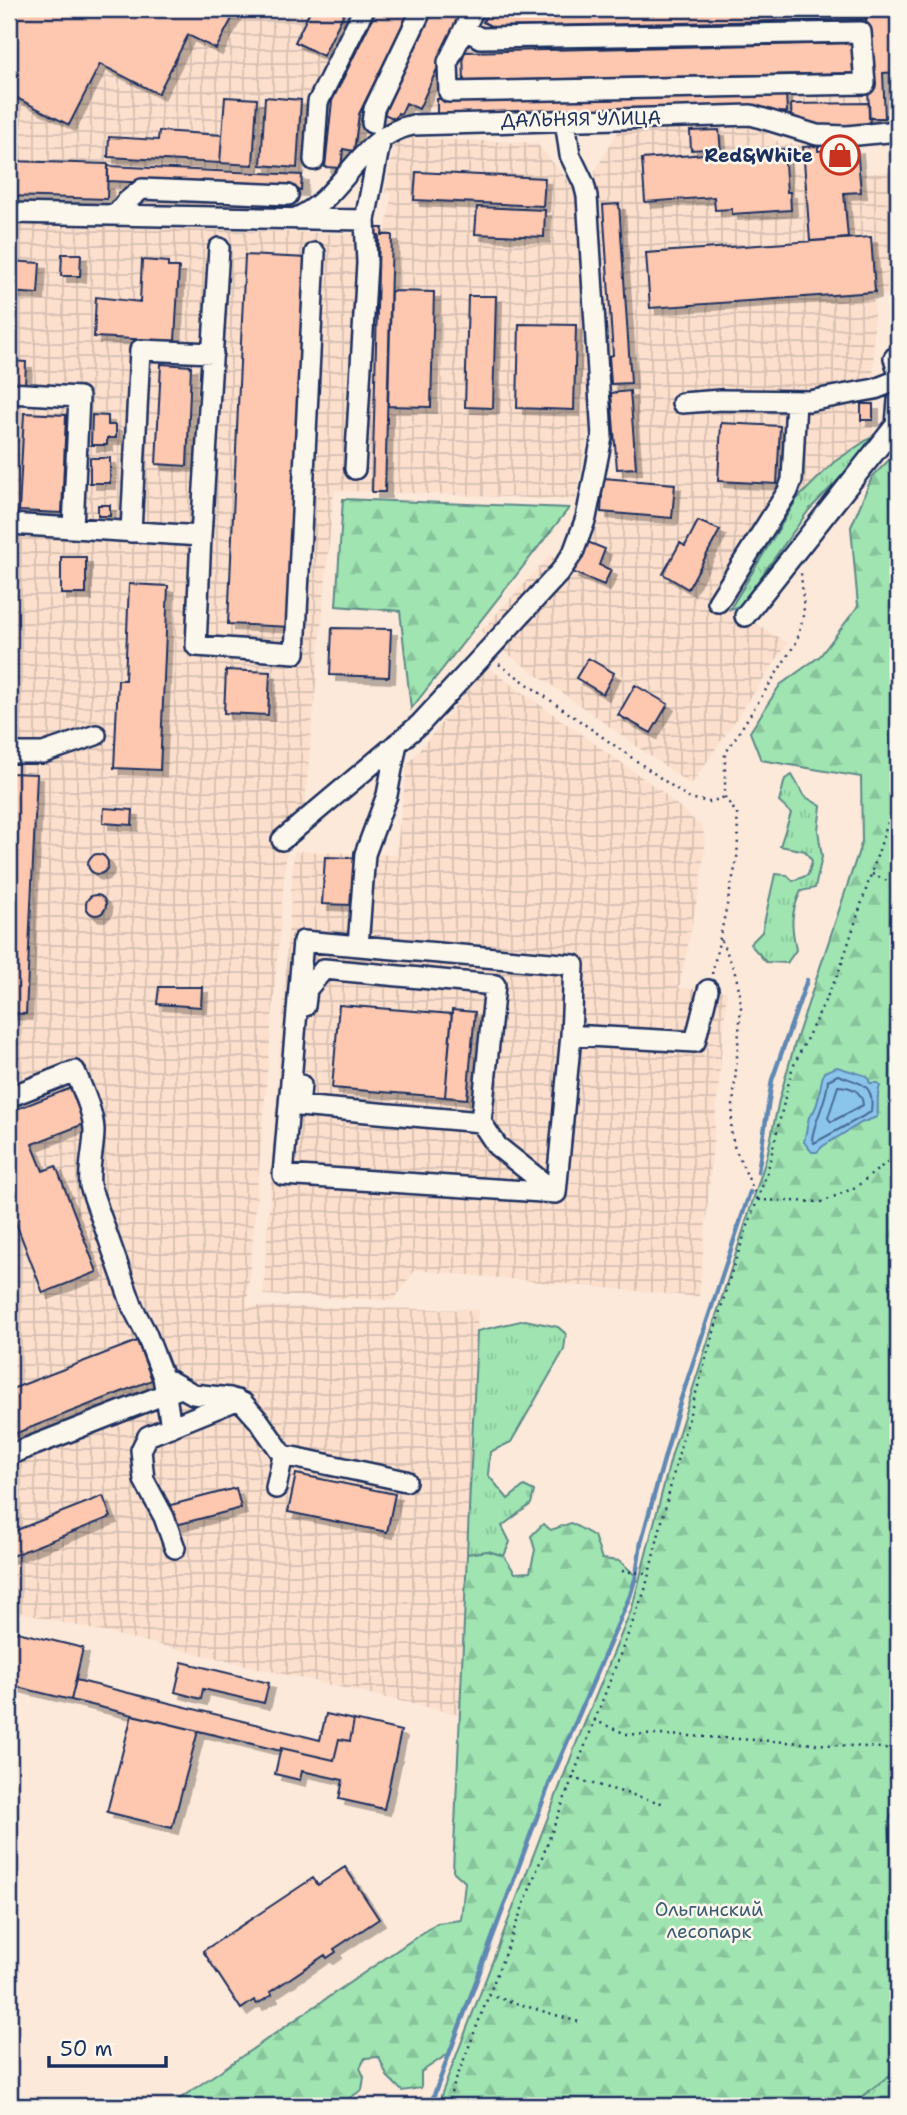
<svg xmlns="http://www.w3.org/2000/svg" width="907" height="2115" viewBox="0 0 907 2115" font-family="'Shantell Sans',sans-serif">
	<defs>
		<pattern id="industrial-grid" width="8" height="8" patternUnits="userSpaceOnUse" patternTransform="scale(1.75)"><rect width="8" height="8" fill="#fcdfcd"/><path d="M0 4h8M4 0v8" fill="none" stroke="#d7c0b2"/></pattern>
		<pattern id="grass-tufts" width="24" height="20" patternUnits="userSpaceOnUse" patternTransform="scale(1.75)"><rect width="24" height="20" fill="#9fe4b1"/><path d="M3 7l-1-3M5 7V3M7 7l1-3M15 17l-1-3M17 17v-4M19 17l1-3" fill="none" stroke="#88c49b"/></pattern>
		<pattern id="forest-firs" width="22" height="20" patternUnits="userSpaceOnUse" patternTransform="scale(1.75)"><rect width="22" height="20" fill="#9fe4b1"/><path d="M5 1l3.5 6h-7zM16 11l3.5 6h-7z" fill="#88c49b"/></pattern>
		<filter id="shadow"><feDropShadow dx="6" dy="6" stdDeviation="0" flood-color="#0004"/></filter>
	</defs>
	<rect width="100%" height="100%" fill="#fce9da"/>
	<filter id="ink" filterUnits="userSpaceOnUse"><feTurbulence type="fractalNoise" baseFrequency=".0143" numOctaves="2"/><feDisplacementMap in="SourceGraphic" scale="14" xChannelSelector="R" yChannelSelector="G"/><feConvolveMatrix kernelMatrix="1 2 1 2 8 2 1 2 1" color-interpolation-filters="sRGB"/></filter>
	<g filter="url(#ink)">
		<path fill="url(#industrial-grid)" d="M 9,9 L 898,9 L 898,70 L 883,74 L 886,120 L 785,121 L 783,96 L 419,109 L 398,117 L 386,129 L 379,128 L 341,168 L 302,168 L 300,199 L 297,205 L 286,209 L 134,206 L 120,199 L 9,196 Z
			M 755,124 L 782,145 L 803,143 L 803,147 L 818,146 L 819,151 L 857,148 L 860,174 L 898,172 L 898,295 L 874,296 L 873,436 L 860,443 L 730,608 L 788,643 L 691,785 L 494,644 L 481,631 L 550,555 L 571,571 L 600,512 L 603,478 L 617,473 L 595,171 L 621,126 Z
			M 409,138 L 536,143 L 575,188 L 589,426 L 576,500 L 334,490 L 304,813 L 287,845 L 247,1306 L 478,1310 L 460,1715 L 9,1610 L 9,224 L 357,234 L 370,228 L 383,228 L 383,235 L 385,235 L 392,193 L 385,193 L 394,145 L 399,141 Z
			M 487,667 L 661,791 L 703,828 L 705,847 L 700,886 L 679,988 L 727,991 L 699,1297 L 415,1270 L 394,1300 L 263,1295 L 294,851 L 396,855 L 407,765 Z"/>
		<path fill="url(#grass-tufts)" stroke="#5d8a88" stroke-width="2" d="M 873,436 L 865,452 L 809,510 L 740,606 L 730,609 L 797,499 L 834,462 Z
			M 792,775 L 804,796 L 821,806 L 818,830 L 822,857 L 815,888 L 801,891 C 790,914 791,925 796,950 L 787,963 L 766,962 L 750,944 L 762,932 L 775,874 L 787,875 L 793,881 L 808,875 L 812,861 L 805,851 L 780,846 L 791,813 L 779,802 L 785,779 Z
			M 525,1320 L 558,1327 L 566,1334 L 564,1350 L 511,1442 L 490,1452 L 488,1475 L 508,1499 L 524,1486 L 534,1491 L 531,1504 L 502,1526 L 510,1542 L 504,1556 L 488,1551 L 467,1554 L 477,1331 Z
			M 896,1810 L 898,1810 L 898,1960 L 889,1822 Z
			M 898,2069 L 898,2106 L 849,2106 Z"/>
		<path fill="url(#forest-firs)" stroke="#5d8a88" stroke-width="2" d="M 898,451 L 898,1810 L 891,1815 L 889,1822 L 898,1960 L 898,2069 L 849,2106 L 437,2106 L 576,1744 L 632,1608 L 672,1454 L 767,1156 L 779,1100 L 795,1043 L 862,841 L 861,777 L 761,760 L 750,732 L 780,685 L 820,656 L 858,606 L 851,527 L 872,477 Z
			M 343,499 L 569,508 L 411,709 L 400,611 L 336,606 Z
			M 571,1523 L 594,1536 L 602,1559 L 620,1561 L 636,1576 L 630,1596 L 550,1782 L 448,2054 L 421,2072 L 421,2088 L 402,2091 L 387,2076 L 379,2057 L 365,2058 L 360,2068 L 364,2077 L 362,2090 L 337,2106 L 169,2106 L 437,1923 L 461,1920 L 465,1882 L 453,1871 L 467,1554 L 488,1551 L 504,1556 L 515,1573 L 530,1572 L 535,1550 L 531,1536 L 543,1524 L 551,1530 Z"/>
		<path fill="#8cc5eb" stroke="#5f89b3" stroke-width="2" d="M 837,1067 L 867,1076 L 870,1083 L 878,1083 L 880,1086 C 876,1095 879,1106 877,1117 L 861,1123 L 823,1146 L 817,1152 L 812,1152 L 804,1142 L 809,1117 C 820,1108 819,1086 824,1072 Z"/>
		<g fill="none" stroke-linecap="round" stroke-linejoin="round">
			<path stroke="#486b96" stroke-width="2" d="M 838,1075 C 860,1084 875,1082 871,1112 L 814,1143 L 812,1139 C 815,1118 827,1102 828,1080 Z
				M 838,1086 C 851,1087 862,1090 863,1105 L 831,1122 L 828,1118 Z"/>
			<path stroke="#5f89b3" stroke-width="4.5" d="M 758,1172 L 772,1080 L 807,980
				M 430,2106 L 550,1782 L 630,1596 L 636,1576 L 641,1542 L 680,1402 L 750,1192"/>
		</g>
		<path fill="#fdc8af" stroke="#1b2f5e" stroke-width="2" filter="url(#shadow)" d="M 9,9 L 237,9 L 216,49 L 188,35 L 158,94 L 100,64 L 69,125 L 9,94 Z
			M 311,9 L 346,9 L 323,56 L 295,42 Z
			M 377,9 L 411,9 L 359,114 L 354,151 L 343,149 L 341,168 L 325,167 L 332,101 Z
			M 431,9 L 464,9 L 419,109 L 406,103 L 401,114 L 398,113 L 395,119 L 384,114 Z
			M 489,9 L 506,9 L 503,14 L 552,12 L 552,9 L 594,9 L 594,11 L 658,9 L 866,9 L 866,19 L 493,27 L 483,22 Z
			M 866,9 L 897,9 L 898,72 L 883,73 L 885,118 L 869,118 Z
			M 852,43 L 853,73 L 464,81 L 463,52 Z
			M 786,93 L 787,112 L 437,118 L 437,99 Z
			M 225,97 L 257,99 L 253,165 L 220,163 Z
			M 265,97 L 301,100 L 297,168 L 261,165 Z
			M 869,103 L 870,125 L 792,126 L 791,104 Z
			M 719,130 L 721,153 L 784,149 L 787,192 L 790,192 L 791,210 L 732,214 L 732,209 L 715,210 L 714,197 L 645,202 L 642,159 L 705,154 L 705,149 L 691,150 L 690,131 Z
			M 159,131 L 222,135 L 220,163 L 108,157 L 109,137 L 158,140 Z
			M 818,146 L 818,151 L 857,148 L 861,192 L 844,193 L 848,238 L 810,241 L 803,147 Z
			M 9,161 L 108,164 L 107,199 L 9,196 Z
			M 108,166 L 302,175 L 301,190 L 108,181 Z
			M 416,172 L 545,178 L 543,206 L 414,200 Z
			M 619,204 L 631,383 L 611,384 L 609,356 L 613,355 L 603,205 Z
			M 477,207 L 545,210 L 544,237 L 475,234 Z
			M 370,228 L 383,228 L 382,235 L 392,235 L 385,492 L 372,492 L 379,235 L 369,235 Z
			M 871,237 L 875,292 L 650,308 L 646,253 Z
			M 62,254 L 81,254 L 80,276 L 61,276 Z
			M 245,255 L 308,258 L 291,627 L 228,624 Z
			M 142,260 L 168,262 L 168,267 L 179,267 L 175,341 L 94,337 L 96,297 L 140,302 Z
			M 9,261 L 40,263 L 38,294 L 9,292 Z
			M 391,291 L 434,292 L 431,407 L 388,406 Z
			M 468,296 L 496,296 L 493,408 L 465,407 Z
			M 519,324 L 576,325 L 574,410 L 517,408 Z
			M 9,361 L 26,362 L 25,385 L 9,384 Z
			M 161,364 L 191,366 L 187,466 L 156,464 Z
			M 630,391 L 636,468 L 617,469 L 611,393 Z
			M 861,404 L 873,404 L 873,420 L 861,420 Z
			M 24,413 L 66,415 L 62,513 L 19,511 Z
			M 92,415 L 108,416 L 108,425 L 116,425 L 116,438 L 107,438 L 107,445 L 91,445 Z
			M 721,423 L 780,426 L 777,484 L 718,481 Z
			M 90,458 L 110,458 L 110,483 L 90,483 Z
			M 603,478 L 675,484 L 672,518 L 601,512 Z
			M 98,505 L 110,505 L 110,516 L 98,516 Z
			M 698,521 L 720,530 L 688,589 L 663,574 L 680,543 L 685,546 Z
			M 585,541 L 605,549 L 599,565 L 611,570 L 604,585 L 572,572 Z
			M 61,557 L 86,557 L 86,594 L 61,594 Z
			M 129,584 L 168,586 L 160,770 L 114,768 L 118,680 L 125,680 Z
			M 332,628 L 391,629 L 389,677 L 330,675 Z
			M 588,658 L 614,673 L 603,694 L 576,678 Z
			M 226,670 L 270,672 L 268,715 L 224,713 Z
			M 635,685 L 668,704 L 651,733 L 618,715 Z
			M 9,773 L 37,774 L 26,1014 L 9,1013 Z
			M 104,808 L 133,810 L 132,825 L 103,823 Z
			M88 864a10 10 0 1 1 20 0a10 10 0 1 1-20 0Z
			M 325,857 L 354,858 L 352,905 L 322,904 Z
			M86 905a10 10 0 1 1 20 0a10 10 0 1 1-20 0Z
			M 159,987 L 202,987 L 201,1007 L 157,1004 Z
			M 339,1005 L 452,1014 L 445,1097 L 332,1088 Z
			M 452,1010 L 475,1012 L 467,1099 L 445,1097 Z
			M 71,1088 L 84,1124 L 32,1144 L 43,1171 L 56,1166 L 97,1272 L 43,1293 L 9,1205 L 9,1112 Z
			M 137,1341 L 152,1380 L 9,1436 L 9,1390 Z
			M 296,1474 L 395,1494 L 387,1532 L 288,1512 Z
			M 236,1488 L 241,1508 L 176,1525 L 171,1505 Z
			M 103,1496 L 111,1517 L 9,1557 L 9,1533 Z
			M 9,1630 L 83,1648 L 71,1700 L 9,1685 Z
			M 182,1662 L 269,1683 L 264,1703 L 203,1689 L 201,1699 L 175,1692 Z
			M 76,1680 L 320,1740 L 326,1714 L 354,1720 L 350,1741 L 339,1739 L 334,1760 L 281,1748 L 281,1751 L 71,1700 Z
			M 132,1715 L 198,1731 L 172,1828 L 107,1812 Z
			M 354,1720 L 401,1731 L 384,1809 L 339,1799 L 343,1780 L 302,1771 L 300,1780 L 275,1774 L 281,1748 L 334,1760 L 339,1739 L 350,1741 Z
			M 345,1867 L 379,1919 L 334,1949 L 336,1952 L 327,1958 L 325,1955 L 270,1992 L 272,1995 L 257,2004 L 254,2000 L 241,2009 L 203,1951 L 313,1878 L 318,1885 Z"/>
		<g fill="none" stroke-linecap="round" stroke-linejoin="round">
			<g stroke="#1b2f5e" stroke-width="24">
				<path id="minor" d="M 464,29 L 480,38 L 861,32 L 865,84 L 449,92 L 448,62 L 474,9
					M 372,123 L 374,109 L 422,9
					M 314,160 L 318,102 L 364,9
					M 9,213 L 365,220
					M 116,215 L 126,202 L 142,189 L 288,195
					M 296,218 C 344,198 359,135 413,125 L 751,115 L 817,135 L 847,136 L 898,131
					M 894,358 L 898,372
					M 9,393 L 79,397 L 73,528
					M 682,403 L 721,400 L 809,401 L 875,389 L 898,380
					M 355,469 L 367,263 L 365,220 L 381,138
					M 9,524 L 201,536 L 219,248
					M 131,532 L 140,350 L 213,353
					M 201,536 L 196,646 L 295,653 L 315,253
					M 718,602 L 788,491 L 792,480 L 796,401
					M 745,616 L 896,425 L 898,401
					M 9,753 L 43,753 L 96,735
					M 282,840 L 420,724 L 560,572 L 573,553 L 586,518 L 602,437 L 587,196 L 584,184 L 570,155 L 565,120
					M 358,946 L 365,854 L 387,795 L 397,743
					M 305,1006 L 307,989 L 324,969 L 495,985 L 481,1122 L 497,1146 L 556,1193
					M 571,1035 L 556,1193 L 283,1175 L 303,941 L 574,965 L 571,1035 L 695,1042 L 708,990
					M 301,1085 L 299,1106 L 481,1122
					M 9,1097 L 75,1071 C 82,1088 93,1111 94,1130 C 94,1149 88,1167 90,1186 L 133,1308 L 146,1333 L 163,1377 L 171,1427
					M 170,1381 L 193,1394 L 230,1398 L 243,1403 L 259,1421 L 283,1455
					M 9,1455 L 181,1388
					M 276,1488 L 283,1455 L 406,1481
					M 175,1548 L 164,1517 L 144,1480 L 141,1450 L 148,1436 L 237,1400"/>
			</g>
			<path stroke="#1b2f5e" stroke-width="2.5" stroke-dasharray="2 5" stroke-linecap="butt" d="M 499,664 L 689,798 L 710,802 L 725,797
				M 872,874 L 898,886
				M 721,940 C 732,963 740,982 741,1007 L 731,1131 L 734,1146 L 758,1200
				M 712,974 L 737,859 L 738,838 L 737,814 L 725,797 L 725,754 L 797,641 L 804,612 L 801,572
				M 758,1200 L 822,1202 L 856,1187 L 891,1159 L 898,1143
				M 622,1571 L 649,1574
				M 594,1720 L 626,1734 L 690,1736 L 898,1749
				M 572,1778 L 665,1804
				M 489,1995 L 582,2023
				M 446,2106 L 645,1590 L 681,1444 L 733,1267 L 767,1173 L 792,1069 L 839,972 L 898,792"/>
			<use href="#minor" stroke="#fbf7ec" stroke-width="19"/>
		</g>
	</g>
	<defs>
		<g id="shop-ring" transform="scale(2.0125)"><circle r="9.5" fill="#fbf7ec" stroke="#c8321e" stroke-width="1.5"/><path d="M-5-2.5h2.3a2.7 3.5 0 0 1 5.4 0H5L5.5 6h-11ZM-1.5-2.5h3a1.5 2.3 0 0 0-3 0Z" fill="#c8321e"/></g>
	</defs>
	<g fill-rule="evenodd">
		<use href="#shop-ring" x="840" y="155"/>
	</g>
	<g text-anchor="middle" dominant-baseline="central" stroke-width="5" stroke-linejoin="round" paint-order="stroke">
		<g font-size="19" fill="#1b2f5e" stroke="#fbf7ec">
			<text transform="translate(581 119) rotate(-1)">ДАЛЬНЯЯ УЛИЦА</text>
		</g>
		<g font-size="19" font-weight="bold" fill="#1b2f5e" stroke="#fbf7ec" text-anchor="end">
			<text x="813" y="155">Red&amp;White</text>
		</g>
		<g font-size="19" fill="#3c5c73" stroke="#fbf7ec">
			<text x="709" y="1909">Ольгинский<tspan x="709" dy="22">лесопарк</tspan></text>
		</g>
	</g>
	<rect width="907" height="2115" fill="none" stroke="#fbf7ec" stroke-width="35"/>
	<rect x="18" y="18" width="872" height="2080" fill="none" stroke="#1b2f5e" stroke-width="2.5" filter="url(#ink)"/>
	<path d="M49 2056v10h117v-10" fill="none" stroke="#1b2f5e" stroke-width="3.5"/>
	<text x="60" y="2056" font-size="21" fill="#1b2f5e" stroke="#fbf7ec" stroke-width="5" paint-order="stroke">50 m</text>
</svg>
